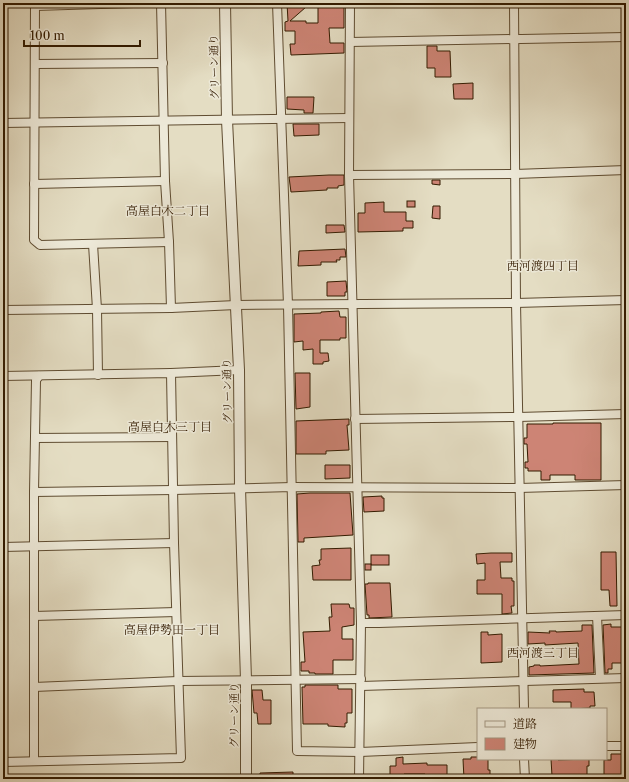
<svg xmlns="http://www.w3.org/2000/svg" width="629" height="782" viewBox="0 0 629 782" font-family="'Libre Caslon Text','Noto Serif JP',serif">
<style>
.building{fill:#cd8475;stroke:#331b00}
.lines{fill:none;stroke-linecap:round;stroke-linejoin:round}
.minor-casing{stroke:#5f4c31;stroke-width:10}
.tertiary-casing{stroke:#5f4c31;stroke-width:12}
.minor{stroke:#ede9d8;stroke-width:8}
.tertiary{stroke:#ede9d8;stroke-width:10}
.labels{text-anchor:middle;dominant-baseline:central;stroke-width:3;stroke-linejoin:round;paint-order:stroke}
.street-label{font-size:11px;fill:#331b00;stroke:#ede9d8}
.neighbourhood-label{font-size:12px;fill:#331b00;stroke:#ede9d8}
</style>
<rect width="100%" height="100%" fill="#e4ddc3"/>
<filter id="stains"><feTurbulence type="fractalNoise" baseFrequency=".005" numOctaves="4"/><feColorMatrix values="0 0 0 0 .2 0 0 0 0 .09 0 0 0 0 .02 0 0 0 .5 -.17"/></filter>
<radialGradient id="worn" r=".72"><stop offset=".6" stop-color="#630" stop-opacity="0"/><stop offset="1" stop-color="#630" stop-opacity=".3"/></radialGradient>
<g class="building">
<path d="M287,3H303L306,7L290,21H306V23H318V5H319V3H334V5H344V28H329L330,43H344V53L291,55L290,44H295V31H285V22L288,21Z"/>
<path d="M427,46H437V51H450L451,77H435V68H427Z"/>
<path d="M473,83V99H454L453,84Z"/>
<path d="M287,97H314L313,113H304V110L287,109Z"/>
<path d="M293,124H319V135L294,136Z"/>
<path d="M329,175H344V185L338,186V188H327V190L291,192L289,177Z"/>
<path d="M432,180H440V185L432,184Z"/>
<rect x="407" y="201" width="8" height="6"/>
<path d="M384,202V212H406V221H413V228H403V231L358,232V213H365V203Z"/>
<path d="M433,206H440V219L432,218Z"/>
<path d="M326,225H344L345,232L326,233Z"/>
<path d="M345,249L346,257H340V260H336L337,262H321V265L298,266L299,251Z"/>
<path d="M346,281L347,292H345V296H327V282Z"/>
<path d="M339,311L340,317H346V338H340V340H320V353H328L329,361L323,362V364H313V349L303,350V341L294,342V314L321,313V312Z"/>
<path d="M295,373H310V407L296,409Z"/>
<path d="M349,419V425H347L349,450L326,451V454H296V421Z"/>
<path d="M553,423H601V480H575V475H550V480H541V471H528V468H525V462H528L527,444H524V438H527V424H553Z"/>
<path d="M325,465H350V478L325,479Z"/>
<path d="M310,493H350L353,535L304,538V542H298L297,494Z"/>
<path d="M382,496V498H384V511L364,512L363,497Z"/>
<path d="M351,548V580H313L312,566L320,565L319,560H321V549Z"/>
<path d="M601,552H616L617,606H610L609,590H601Z"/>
<path d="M491,553H512V562H500L501,578H512V581H514V606H511L512,613L502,614V594H477V580H485V563L477,564L476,554Z"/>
<rect x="371" y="555" width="18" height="10"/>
<rect x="365" y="564" width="6" height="6"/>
<path d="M368,583H390L392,617L369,618V615H367L365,584H368Z"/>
<path d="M331,604H349L350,608H354V625L342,627V639H353V660H333V674H315V673H309V671H301V662H305L303,632L330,631L329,617H332Z"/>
<path d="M611,624V627H626V663H612V669H608V673H605L603,625Z"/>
<path d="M582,625H592L594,673L529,675V667L534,666V665H540V666L579,664L578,643L545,645V643L528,644V632L550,633L549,631H556V632L582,631Z"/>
<path d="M481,632H488V635L502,634V662L481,663Z"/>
<path d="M305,685H338V689H352V713H347V723H345V727L328,726V724H303L302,687H305Z"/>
<path d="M584,689V692H594L595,706H590V708L571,709V702H553V690Z"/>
<path d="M252,690H262L263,700H271V724H258L257,713H254Z"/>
<path d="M611,754H626V779H604V760H611Z"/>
<path d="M403,757V764L427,763V765H447V779H425V774H404V777H401V779H390V766H396V758Z"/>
<path d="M471,757H478V759H488V770H490V779H464L463,759H471Z"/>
<path d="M551,759H558V760L589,759V766H587V779H579V775L552,776Z"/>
<path d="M293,772V779H260V773Z"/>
</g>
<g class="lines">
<defs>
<g id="minor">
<path d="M35,3L34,240L40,245L169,242"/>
<path d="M161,3L165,181L169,242L171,308"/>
<path d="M277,3L288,305L297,751L360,752L478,747"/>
<path d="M350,3L349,175L361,623L359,779"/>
<path d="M514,3L516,303L524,709"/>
<path d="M35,6L134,3"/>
<path d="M350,42L626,37"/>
<path d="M35,64L163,63"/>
<path d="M3,123L349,118"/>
<path d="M349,175L515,174L626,170"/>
<path d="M34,184L165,181"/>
<path d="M93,244L97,309L98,375"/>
<path d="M3,310L171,308L236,305L516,303L626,300"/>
<path d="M171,373L239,370"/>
<path d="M3,376L171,373L174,543L181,758L3,762"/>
<path d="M355,419L518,417L626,414"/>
<path d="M35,438L172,437"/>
<path d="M34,492L173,490L292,487L519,488L626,485"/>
<path d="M3,547L174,543"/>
<path d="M34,616L176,612"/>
<path d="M597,616L600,678"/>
<path d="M361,623H379L626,615"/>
<path d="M361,686L626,678"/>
<path d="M34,687L178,681L361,679"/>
<path d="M606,746H626"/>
<path d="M524,759L525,779"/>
<path d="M34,761V492L36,380L39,376"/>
</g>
<path id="tertiary" d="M225,3L227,120L239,370L240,488L246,680V779"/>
</defs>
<use href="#minor" class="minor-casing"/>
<use href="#tertiary" class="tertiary-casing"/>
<use href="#minor" class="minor"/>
<use href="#tertiary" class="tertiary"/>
</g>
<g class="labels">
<g class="street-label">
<text transform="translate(214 67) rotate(-91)">グリーン通り</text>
<text transform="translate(227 391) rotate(-91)">グリーン通り</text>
<text transform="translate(234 715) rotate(-90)">グリーン通り</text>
</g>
<g class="neighbourhood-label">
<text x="168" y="210">高屋白木二丁目</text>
<text x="543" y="265">西河渡四丁目</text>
<text x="170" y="426">高屋白木三丁目</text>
<text x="172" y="629">高屋伊勢田一丁目</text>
<text x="543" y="652">西河渡三丁目</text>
</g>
</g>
<rect width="629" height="782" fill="none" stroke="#e4ddc3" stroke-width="16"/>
<rect x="4" y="4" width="621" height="774" fill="none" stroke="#331b00" stroke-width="2"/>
<rect x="8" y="8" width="613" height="766" fill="none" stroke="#331b00"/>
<rect x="477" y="708" width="130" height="52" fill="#ede9d8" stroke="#a39782"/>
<rect x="485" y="721" width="20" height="6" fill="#ede9d8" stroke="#a39782"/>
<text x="513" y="728" font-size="12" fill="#331b00">道路</text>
<rect x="485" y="738" width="20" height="12" fill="#cd8475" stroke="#a39782"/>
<text x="513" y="748" font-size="12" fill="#331b00">建物</text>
<path d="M24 40v6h116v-6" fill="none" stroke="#331b00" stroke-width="2"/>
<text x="30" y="40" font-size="12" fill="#331b00" stroke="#ede9d8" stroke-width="3" paint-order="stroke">100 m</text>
<rect width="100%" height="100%" filter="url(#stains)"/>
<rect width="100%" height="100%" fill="url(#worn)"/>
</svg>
